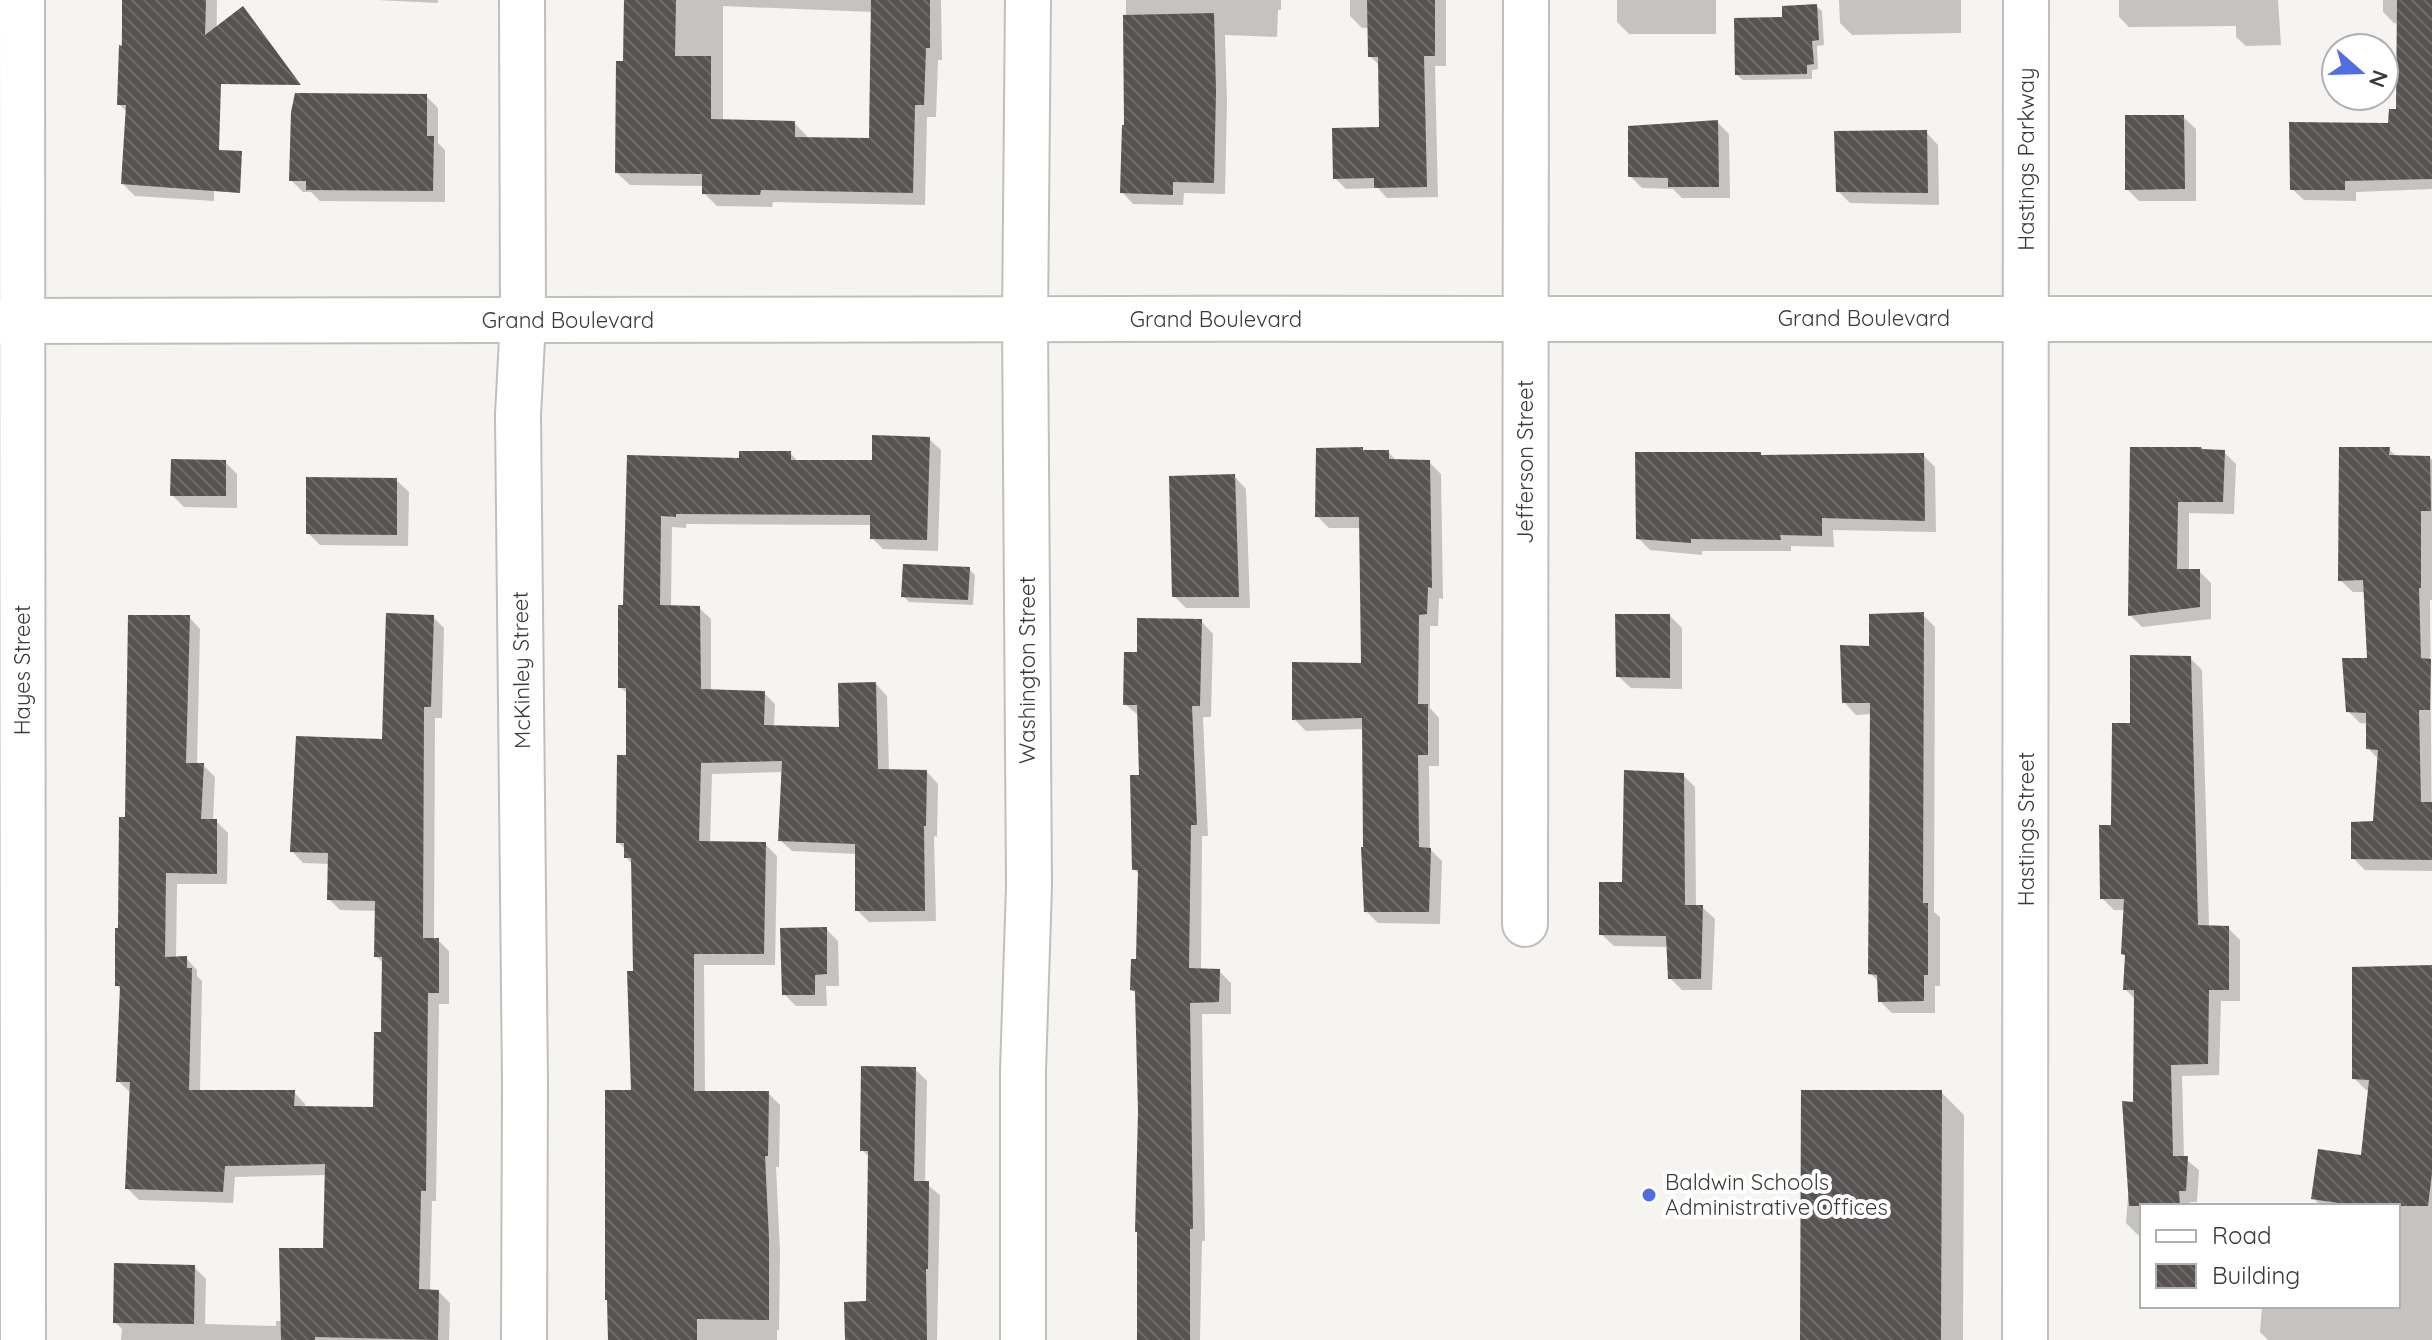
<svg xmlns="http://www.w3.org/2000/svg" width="2432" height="1340" viewBox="0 0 2432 1340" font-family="Quicksand,sans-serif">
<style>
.shadow{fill:#0003;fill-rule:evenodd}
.building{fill:url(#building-back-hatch)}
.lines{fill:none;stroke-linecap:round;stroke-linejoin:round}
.minor-casing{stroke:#c1bfbc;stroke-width:48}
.minor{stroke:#fff;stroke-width:44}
.poi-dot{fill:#516de2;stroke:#fff;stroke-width:3}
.labels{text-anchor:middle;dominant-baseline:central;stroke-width:8;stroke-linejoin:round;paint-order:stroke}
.street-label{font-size:22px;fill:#3b3a39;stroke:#fff}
.poi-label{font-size:22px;fill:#3b3a39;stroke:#fff;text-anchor:start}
</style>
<defs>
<pattern id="building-back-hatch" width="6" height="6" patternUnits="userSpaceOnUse" patternTransform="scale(2)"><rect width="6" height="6" fill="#575352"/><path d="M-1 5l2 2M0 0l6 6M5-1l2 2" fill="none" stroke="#6d6a69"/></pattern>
</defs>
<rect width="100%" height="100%" fill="#f6f4f1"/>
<g class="shadow">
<path d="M123,0H217L214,201L135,196L123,184L127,112L119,104Z"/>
<path d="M378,0H438V3Z"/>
<path d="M626,0H941L942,60H938L936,117H927L925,205L773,202L772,207L717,206L704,193V186L630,185L617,173L625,63ZM723,6L873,12L871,140L807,139V136L794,123L723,121Z"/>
<path d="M1126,0H1281V10H1278L1277,37L1225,35L1227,103L1225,194L1184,193L1183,205L1133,204L1122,192L1126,127Z"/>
<path d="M1350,0H1446V66H1435L1438,197L1387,198L1378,188L1346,189L1335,178L1381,129L1380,66L1370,56L1369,28H1362L1350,16Z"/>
<path d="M1617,0H1716V34H1629L1617,22Z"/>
<path d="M1839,0H1961V33L1852,35L1840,23Z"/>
<path d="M2119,0H2278L2281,45L2246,46L2236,37V26L2129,27L2119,17Z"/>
<path d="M2383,0H2432V189L2356,192V201L2304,200L2292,189L2390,125L2398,111L2399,24L2394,23L2383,12Z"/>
<path d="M1816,6L1822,11L1824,45L1817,46L1818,69L1812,70V79L1743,80L1737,75Z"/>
<path d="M426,96L438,108V143L445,150V202L320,201L311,192H303L291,180Z"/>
<path d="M2183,117L2196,129V201H2139L2127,189Z"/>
<path d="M1717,122L1729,134L1730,198H1682L1673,189L1642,188L1630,176Z"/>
<path d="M1926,132L1938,145L1939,205L1850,203L1838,191Z"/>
<path d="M929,439L941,450L938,551L883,549L872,538V525L686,524V528L672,527L671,607L699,608L711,619V691L764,693L775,704L774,727L841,729L876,684L887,696L889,771L927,772L938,784L937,837L934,836L936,921L869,922L857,910V854L792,851L780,840L783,772L712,774L710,844H765L777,856L775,965H704L705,1093H768L780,1105L779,1167H776L780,1252L779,1330H777V1340H610L609,1302L633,1092V865L626,857V850L618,842L628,757V694L620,687L629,457L741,460L790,453L799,462H874Z"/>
<path d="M1362,449L1365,452H1388L1397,461L1429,462L1441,474L1443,599L1439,598L1438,626H1430V708L1439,718V766H1429L1430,849L1442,861L1440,924L1378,923L1366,911L1364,729L1306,731L1294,719L1363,665L1361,528H1329L1317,516Z"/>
<path d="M2131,449L2224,452L2236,464L2234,514L2189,513V571H2199L2211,583V619L2142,627L2130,615Z"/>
<path d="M2389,449L2398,458H2430L2432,460V600H2430L2432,871L2365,870L2353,858L2375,823L2379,760L2368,748V724L2360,723L2348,711L2369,660L2365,592H2353L2340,580Z"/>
<path d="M1760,454L1764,457L1923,455L1935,467L1936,532L1833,530L1834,547L1791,546V551H1702V555L1650,550L1638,538Z"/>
<path d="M225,462L237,474V508L184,507L172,495Z"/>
<path d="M1234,476L1246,489L1250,608H1186L1174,596Z"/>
<path d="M396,480L409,492L408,546L320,545L308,533Z"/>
<path d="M969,569L975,575L973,605L909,602L903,596Z"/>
<path d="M1923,615L1935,627L1934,912L1940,917V986H1935V1013H1892L1880,1001L1879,982L1870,973L1872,714L1856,715L1844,702Z"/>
<path d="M1670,616L1682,628V689L1631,688L1618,676Z"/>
<path d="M189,617L200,629L197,765H203L215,777L213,821H216L228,833L227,884H177L176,959L186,958L197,970V976L202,981L200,1092H294L305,1104V1108L374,1109L383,1034L384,964L376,956L377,911L340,910L329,899V864L303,863L292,851L383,741L433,617L444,628L442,718H435L434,940H438L449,951V1004H439L436,1201H432L430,1291L439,1292L450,1303L449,1340H121L122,1329L115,1322L194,1267L206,1279L205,1324L276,1326V1321H282L325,1250L327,1175L235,1177L233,1203L139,1200L127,1188L130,1092L118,1081L121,990L117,985L127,819Z"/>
<path d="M1201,621L1213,634L1211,717H1203L1208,836H1202L1201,971H1219L1231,983V1014H1202L1205,1241H1202L1200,1340H1139L1140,1112L1137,995L1132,989L1138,961L1140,875L1134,869L1141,777L1139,716L1125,704L1139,654Z"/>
<path d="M2190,658L2202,670L2209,927L2228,928L2240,940V1001H2221L2219,1075L2182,1076L2184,1158L2199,1170L2197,1202H2190L2191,1206H2142V1235H2138L2126,1223L2135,1104L2136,1000L2125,989L2127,957L2123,954L2125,910H2114L2102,898L2132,725Z"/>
<path d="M1683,775L1695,787L1696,907H1702L1715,919L1712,990H1682L1670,978L1668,947L1614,946L1601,934Z"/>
<path d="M826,929L838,941L839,986H826L827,1006H796L784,994Z"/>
<path d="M2432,967V1340H2268L2260,1332L2262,1306H2398V1206H2321L2313,1198L2363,1158L2370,1090H2366L2354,1078Z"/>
<path d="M915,1069L927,1081L925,1183L940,1195L937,1340H848L868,1303L870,1158L862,1150Z"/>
<path d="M1941,1092L1964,1115L1963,1340H1802Z"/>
</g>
<g class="building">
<path d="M122,0H206L205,35L243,6L301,85L221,84L219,150L242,151L240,193L121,184L126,105H117L119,45L122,46Z"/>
<path d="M624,0H676L675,56H711V119L795,121V137L869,138L871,0H930V48H926L924,105H915L913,193L761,190L760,195L702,194V174L615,173L616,61H623Z"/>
<path d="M1367,0H1435V56H1424L1427,187L1374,188V178L1333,179L1332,128L1379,127L1378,57H1368Z"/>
<path d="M2397,0H2432V179L2345,181V190H2290L2289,122L2388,123L2389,109H2396Z"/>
<path d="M1817,4L1819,40L1812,41L1814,64L1807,65V74L1735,75L1734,18L1782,17V6Z"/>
<path d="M1214,13L1216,91L1214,183L1173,182V195L1120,193L1122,125H1124L1123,15Z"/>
<path d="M295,93L427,94V136H434L433,191L306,190V181H289L291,112Z"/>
<path d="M2125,115H2184L2185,189L2125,190Z"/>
<path d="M1718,120L1719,187H1668V178L1628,177V126Z"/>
<path d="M1927,130L1928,193L1836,192L1834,131Z"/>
<path d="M872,435L930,437L927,540L870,539V515L676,514V517L661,516L660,605L700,606L701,689L765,691L764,725L839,727L838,683L876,682L878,769L927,770L926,826H924L925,911H855V844L778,841L782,761L701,763L699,841L766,842L764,954H694V1091H769L768,1156H765L769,1239V1320L697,1319V1340H608L607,1300H605V1090H631L627,971H633L631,858H624V843H616L617,755H626V688H618V605H623L627,455L739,458V451H791V460H872Z"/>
<path d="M1363,447V450H1389V459L1430,460L1432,588L1428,587L1427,614L1419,615L1418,704H1428V755H1418L1419,847L1431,848L1429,912H1364L1361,847H1363L1362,718L1292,720V662L1361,663L1359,517H1315L1316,448Z"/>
<path d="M2130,447H2201L2202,449L2225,450L2223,502H2178L2177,569H2200V607L2128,616Z"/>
<path d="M2339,447H2390L2389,455L2430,456L2431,511H2421V588H2419L2421,658L2431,659L2430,710H2419L2421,802H2432V860L2351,859V822L2373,821L2378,750L2366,749V713L2346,712L2342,658H2367L2363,580L2338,581Z"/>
<path d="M1635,452H1761V455L1924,453L1925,521L1822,518V536L1780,535L1781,540L1691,539V543L1636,539Z"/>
<path d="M171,459L226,460V496H170Z"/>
<path d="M1235,474L1239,597H1172L1169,476Z"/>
<path d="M306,477L397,478V535L306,534Z"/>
<path d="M903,564L970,567L968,600L901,597Z"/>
<path d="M1924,612L1923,903H1928V975H1924V1001L1878,1002L1877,975L1868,974L1870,703H1842L1840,645L1869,646V614Z"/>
<path d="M386,613L434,615L431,707H424L423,938H439V993H428L426,1191H421L419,1289L439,1290L438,1340L315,1337V1340H281L279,1248H323L325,1164L225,1166L223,1192L125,1189L130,1082H116L120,986H115V928H118L119,817H125L128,615H190L186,763H204L201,819H217V874L166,873L165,957L187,956V968H192L189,1090H295L294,1106L373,1107L374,1032H381L382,957H374L375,901L327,900L328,853L290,852L296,736L382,739Z"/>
<path d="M1615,614H1670V678L1616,677Z"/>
<path d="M1137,618L1202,619L1200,706H1192L1197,825H1191L1189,968L1220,969L1219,1002L1190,1003L1193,1229H1190V1340H1137V1232H1135L1138,1112L1135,991L1130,990L1131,959H1136L1138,870H1132L1130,775H1139L1137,705H1123L1124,652H1137Z"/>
<path d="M2130,655L2191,656L2198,925L2229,926V990H2209L2208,1064L2171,1065L2173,1156H2188L2186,1191H2179L2180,1206H2129L2122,1101L2133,1102L2134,990H2123L2125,955L2121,954L2124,899H2100L2099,825H2111L2112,723H2130Z"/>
<path d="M1624,770L1684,773L1685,905H1703L1701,979H1668L1666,936L1599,935V882H1622Z"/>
<path d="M827,927V974L815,975V995H782L780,928Z"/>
<path d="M2432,965V1173L2428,1206H2359L2311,1199L2318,1149L2361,1155L2369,1080L2352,1079V967Z"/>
<path d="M861,1066L916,1067L914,1181H929L928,1269H926L927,1340H845L844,1302L866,1301L868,1151H860Z"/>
<path d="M1801,1090H1942L1941,1340H1800Z"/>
<path d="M114,1263L195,1265L194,1324L113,1323Z"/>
</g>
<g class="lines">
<defs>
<g id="minor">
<path d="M22,0L23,1340"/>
<path d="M522,0L523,320L518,415L525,1084L524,1340"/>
<path d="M0,321C811,321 1621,316 2432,319"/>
<path d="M1525,924L1526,0"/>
<path d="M1023,1340V1071L1029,886L1025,321L1028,0"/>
<path d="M2025,1340L2026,0"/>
</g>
</defs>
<use href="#minor" class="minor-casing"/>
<use href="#minor" class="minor"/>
</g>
<circle class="poi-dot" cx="1649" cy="1195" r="8"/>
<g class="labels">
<g class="street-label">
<text transform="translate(2026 159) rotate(-90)">Hastings Parkway</text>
<text x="1864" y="318">Grand Boulevard</text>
<text x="1216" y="319">Grand Boulevard</text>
<text x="568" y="320">Grand Boulevard</text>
<text transform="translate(1525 462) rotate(-90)">Jefferson Street</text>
<text transform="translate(22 670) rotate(-90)">Hayes Street</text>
<text transform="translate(521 670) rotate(-91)">McKinley Street</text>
<text transform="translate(1027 670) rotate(-90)">Washington Street</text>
<text transform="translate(2026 829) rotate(-90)">Hastings Street</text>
</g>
<g class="poi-label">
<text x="1665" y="1182">Baldwin Schools<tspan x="1665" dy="25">Administrative Offices</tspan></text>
</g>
</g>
<rect x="2140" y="1204" width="260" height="104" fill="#ffffff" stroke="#b1b0b0" stroke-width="2"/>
<rect x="2156" y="1230" width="40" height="12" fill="#ffffff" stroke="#b1b0b0" stroke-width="2"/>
<text x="2212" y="1244" font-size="24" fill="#3b3a39">Road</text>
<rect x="2156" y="1264" width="40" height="24" fill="url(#building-back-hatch)" stroke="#b1b0b0" stroke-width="2"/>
<text x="2212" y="1284" font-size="24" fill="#3b3a39">Building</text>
<g transform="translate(2360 72) rotate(110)"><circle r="38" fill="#ffffff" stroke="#b1b0b0" stroke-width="2"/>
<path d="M0-6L14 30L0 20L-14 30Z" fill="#516de2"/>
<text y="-12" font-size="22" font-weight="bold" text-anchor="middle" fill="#3b3a39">N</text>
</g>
</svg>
